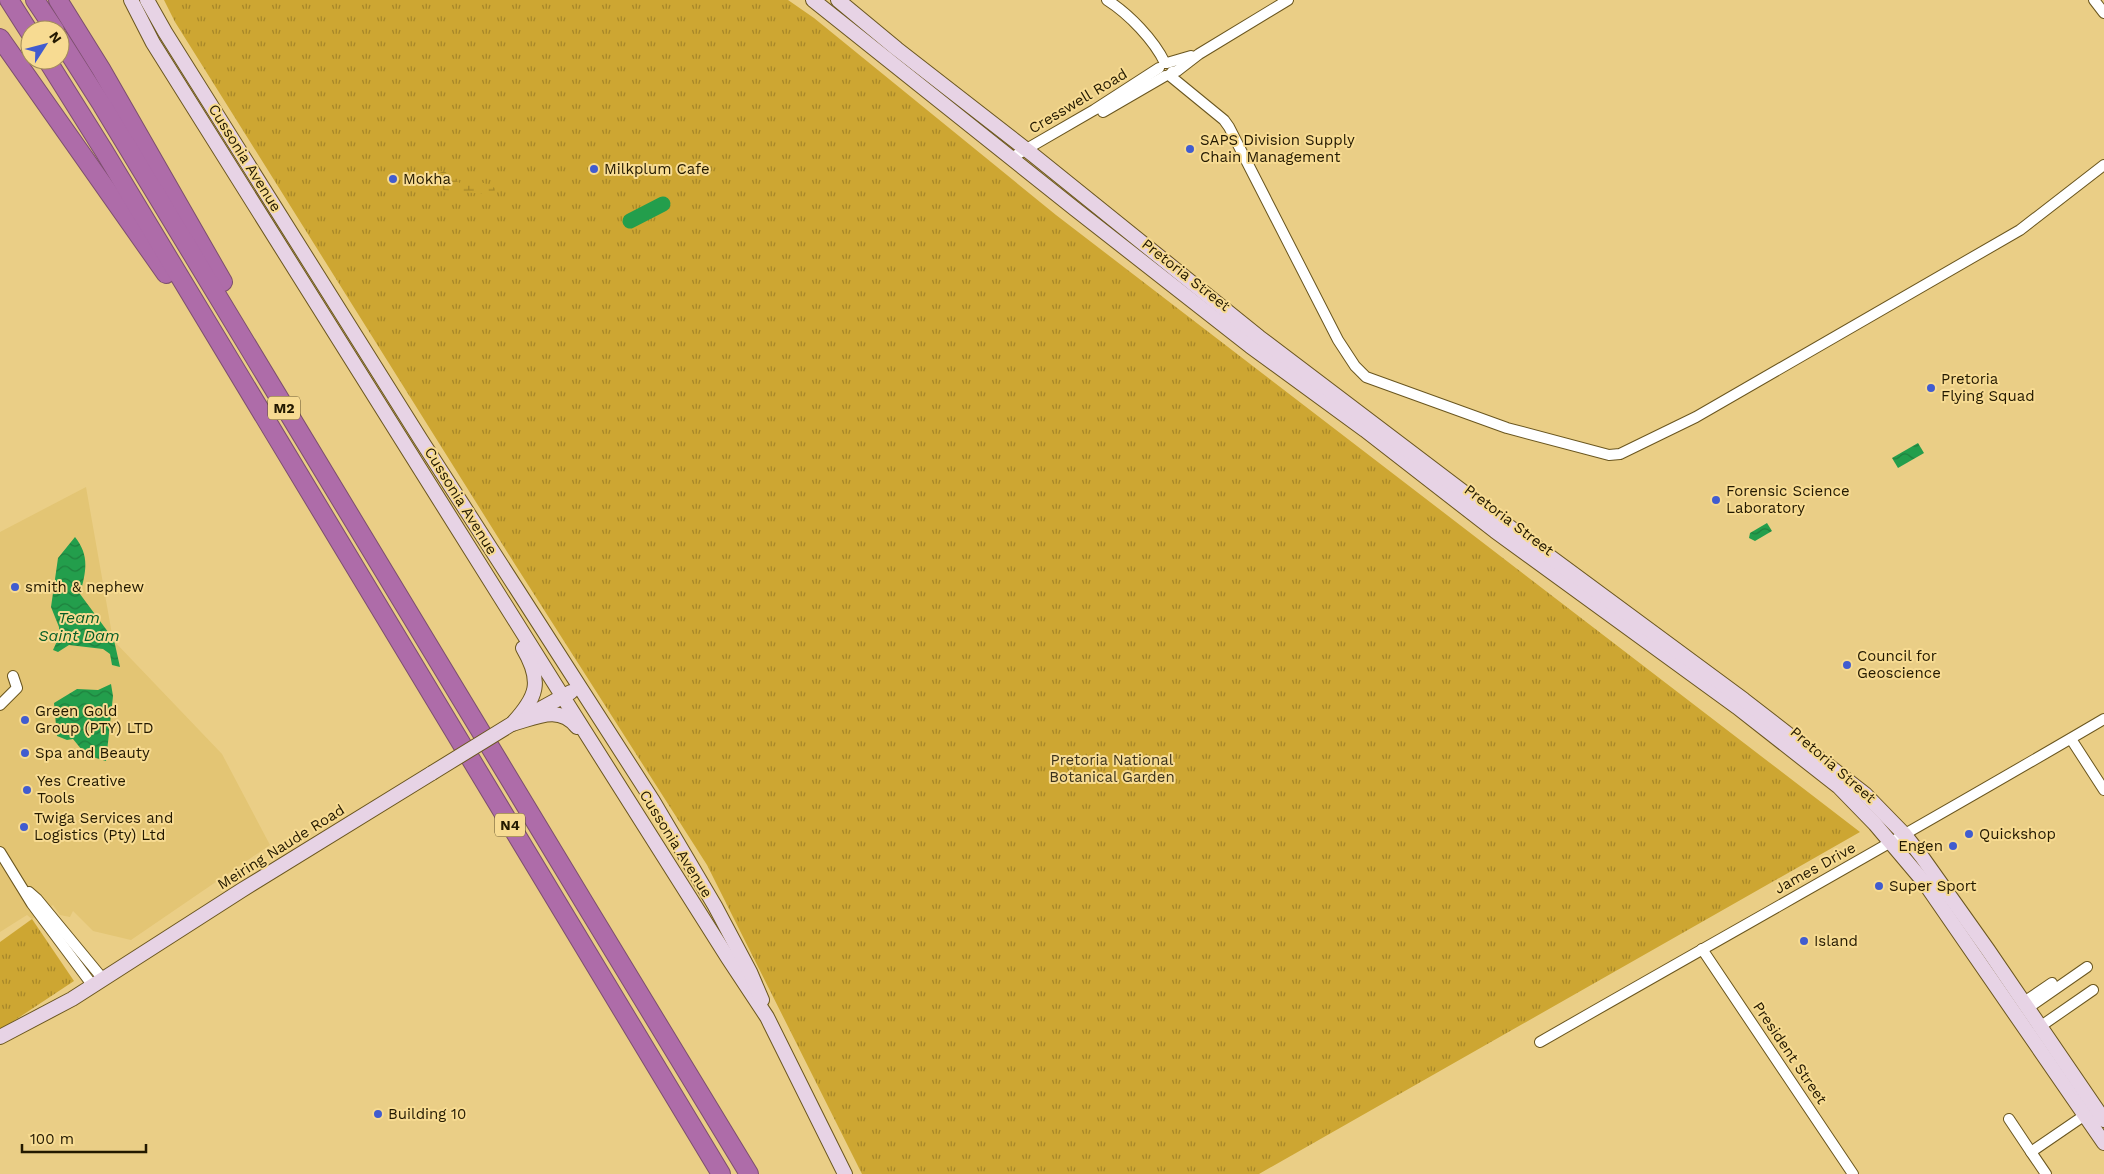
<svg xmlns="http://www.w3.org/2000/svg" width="2104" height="1174" viewBox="0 0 2104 1174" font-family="'Work Sans',sans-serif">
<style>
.built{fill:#e3c574}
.grass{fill:url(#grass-tufts)}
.wetland{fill:url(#wetland-marsh)}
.water{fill:url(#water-waves)}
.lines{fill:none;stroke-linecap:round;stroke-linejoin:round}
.river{stroke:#239e4c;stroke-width:15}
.street-casing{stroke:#6a561f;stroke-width:12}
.secondary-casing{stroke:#6a561f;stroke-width:16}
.highway-casing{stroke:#7d4f6e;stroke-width:20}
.street{stroke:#fff;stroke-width:10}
.secondary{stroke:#e7d3e5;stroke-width:14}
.highway{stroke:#ae6ca9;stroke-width:18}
.secondary-bridge-casing{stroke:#6a561f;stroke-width:16;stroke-linecap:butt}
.secondary-bridge{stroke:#e7d3e5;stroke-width:14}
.poi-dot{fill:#415ccf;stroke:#f7db92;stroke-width:2}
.labels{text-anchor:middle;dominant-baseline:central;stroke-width:4;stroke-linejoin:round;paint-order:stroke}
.shield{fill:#f7db92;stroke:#63532c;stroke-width:1}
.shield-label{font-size:14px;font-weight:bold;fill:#231900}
.street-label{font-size:15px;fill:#231900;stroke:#f7db92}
.poi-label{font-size:15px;fill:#231900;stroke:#f7db92;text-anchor:start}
.park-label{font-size:15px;fill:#3b321c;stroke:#f7db92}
.water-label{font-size:16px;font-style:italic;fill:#065d27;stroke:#f7db92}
</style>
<defs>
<pattern id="grass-tufts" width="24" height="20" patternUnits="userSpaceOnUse" patternTransform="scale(1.25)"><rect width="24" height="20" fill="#cda632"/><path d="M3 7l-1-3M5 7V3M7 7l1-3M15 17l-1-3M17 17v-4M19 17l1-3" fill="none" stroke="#a68628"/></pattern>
<pattern id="wetland-marsh" width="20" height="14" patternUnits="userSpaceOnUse" patternTransform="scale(1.25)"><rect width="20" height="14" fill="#cda632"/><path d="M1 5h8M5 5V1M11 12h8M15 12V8" fill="none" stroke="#a68628"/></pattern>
<pattern id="water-waves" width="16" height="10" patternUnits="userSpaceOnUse" patternTransform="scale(1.25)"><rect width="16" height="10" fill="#239e4c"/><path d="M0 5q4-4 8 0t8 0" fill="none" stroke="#1e803d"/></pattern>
</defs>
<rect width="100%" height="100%" fill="#eace86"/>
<path class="built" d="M86,487L113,640L222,754L270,845L131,940L93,931L73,911L70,917L60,915L53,905L32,919L27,915L0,932V532Z"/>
<g class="grass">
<path d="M164,0H788L814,18L1056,215L1860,832L1259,1174H862L707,865L516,566L175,22Z"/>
<path d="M32,919L74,981L0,1030V942Z"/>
</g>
<path class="wetland" d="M444,171C459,182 463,191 481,182L495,188L494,195L444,190L438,185L435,175Z"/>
<g class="water">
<path d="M1918,443L1924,453L1898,468L1892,458Z"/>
<path d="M1767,523L1772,531L1755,541L1749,538L1750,533Z"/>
<path d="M75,537C90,556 86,572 80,594L114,640L120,667L112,665L110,654L103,649L69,645L58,652L53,650L59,637V627L51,607L58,558Z"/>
<path d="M111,684L113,696L106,761L86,755L73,739L67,740L57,736L54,703L77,689L98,690Z"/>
</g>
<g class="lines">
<path class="river" d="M630,221L663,204"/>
<defs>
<g id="street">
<path d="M1107,0C1129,14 1154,40 1165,63"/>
<path d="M2094,0L2104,13"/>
<path d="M1167,63L1191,56"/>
<path d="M1172,72L1177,71L1199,54L1288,0"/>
<path d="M1169,75L1224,120L1229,127L1338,340L1355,366L1366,377L1507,428L1609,455L1620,454L1696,417L2020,230L2104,165"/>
<path d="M1103,112L1165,76"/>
<path d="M1011,158L1094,110L1159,68"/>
<path d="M0,705L17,688L13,676"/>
<path d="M2071,739L2104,790"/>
<path d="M0,852L32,904L93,986"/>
<path d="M29,892L37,899L103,979"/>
<path d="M1702,949L1853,1174"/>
<path d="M2024,1002L2052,983"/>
<path d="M2028,1008L2087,967"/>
<path d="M2041,1026L2093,990"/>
<path d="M1540,1042C1728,934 1917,829 2104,719"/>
<path d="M2009,1119L2031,1152"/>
<path d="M2046,1174L2031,1152L2085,1115"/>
</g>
<g id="secondary">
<path d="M131,0L153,43L563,697L728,958L767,1017L845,1174"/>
<path d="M147,0L165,32L421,440L653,801L715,906L750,972L762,1000"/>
<path d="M813,0L1075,209L1250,346L1365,430L1495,531L1737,707L1839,787L1875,824L1924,882L2104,1143"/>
<path d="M838,0L897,49L1032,154L1259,337L1503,522L1744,700L1865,794L1905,835L1922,857L1988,950L2104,1120"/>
<path d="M533,713L571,692"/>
<path d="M512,724C537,697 543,682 523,648"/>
<path d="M512,724C535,718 559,704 577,727"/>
<path d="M0,1037L72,999L242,890L432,773"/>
</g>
<g id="highway">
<path d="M9,0L30,33"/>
<path d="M35,0L55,30"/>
<path d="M58,0L101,69L223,282"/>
<path d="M0,38L166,274"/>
<path d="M60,39L102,105C316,463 533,818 749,1174"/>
<path d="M47,60L104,151L721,1174"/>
</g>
</defs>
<use href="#street" class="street-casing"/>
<use href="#secondary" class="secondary-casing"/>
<use href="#highway" class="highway-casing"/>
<use href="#street" class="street"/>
<use href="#secondary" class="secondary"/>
<use href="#highway" class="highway"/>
<defs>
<path id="secondary-bridge" d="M432,773L510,725"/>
</defs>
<use href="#secondary-bridge" class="secondary-bridge-casing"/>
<use href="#secondary-bridge" class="secondary-bridge"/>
</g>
<g class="poi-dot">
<circle cx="1190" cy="149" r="5"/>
<circle cx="594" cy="169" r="5"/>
<circle cx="393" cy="179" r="5"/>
<circle cx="1931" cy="388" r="5"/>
<circle cx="1716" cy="500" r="5"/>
<circle cx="15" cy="587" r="5"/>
<circle cx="1847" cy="665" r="5"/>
<circle cx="25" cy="720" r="5"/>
<circle cx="25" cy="753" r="5"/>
<circle cx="27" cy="790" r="5"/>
<circle cx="24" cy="827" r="5"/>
<circle cx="1969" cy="834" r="5"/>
<circle cx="1953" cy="846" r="5"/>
<circle cx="1879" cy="886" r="5"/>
<circle cx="1804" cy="941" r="5"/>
<circle cx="378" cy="1114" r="5"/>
</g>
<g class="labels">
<g class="shield">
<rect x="268" y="396.5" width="32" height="23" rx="4"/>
<rect x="495" y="813.5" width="30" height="23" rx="4"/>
</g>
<g class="shield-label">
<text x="284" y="408">M2</text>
<text x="510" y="825">N4</text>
</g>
<g class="street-label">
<text transform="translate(1078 101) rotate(-31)">Cresswell Road</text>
<text transform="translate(245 158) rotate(58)">Cussonia Avenue</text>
<text transform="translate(1186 275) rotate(38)">Pretoria Street</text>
<text transform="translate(461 501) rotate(58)">Cussonia Avenue</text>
<text transform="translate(1509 520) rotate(37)">Pretoria Street</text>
<text transform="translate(1833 765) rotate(41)">Pretoria Street</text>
<text transform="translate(676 844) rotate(58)">Cussonia Avenue</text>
<text transform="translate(281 847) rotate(-32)">Meiring Naude Road</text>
<text transform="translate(1815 868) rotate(-29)">James Drive</text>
<text transform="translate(1790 1053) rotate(56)">President Street</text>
</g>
<g class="poi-label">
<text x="1200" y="140">SAPS Division Supply<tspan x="1200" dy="17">Chain Management</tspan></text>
<text x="604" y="169">Milkplum Cafe</text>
<text x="403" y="179">Mokha</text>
<text x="1941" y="379">Pretoria<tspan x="1941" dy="17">Flying Squad</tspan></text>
<text x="1726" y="491">Forensic Science<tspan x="1726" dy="17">Laboratory</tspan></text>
<text x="25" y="587">smith &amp; nephew</text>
<text x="1857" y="656">Council for<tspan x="1857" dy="17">Geoscience</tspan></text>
<text x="35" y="711">Green Gold<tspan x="35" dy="17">Group (PTY) LTD</tspan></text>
<text x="35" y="753">Spa and Beauty</text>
<text x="37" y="781">Yes Creative<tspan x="37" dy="17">Tools</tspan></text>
<text x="34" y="818">Twiga Services and<tspan x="34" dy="17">Logistics (Pty) Ltd</tspan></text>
<text x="1979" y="834">Quickshop</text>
<text x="1943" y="846" text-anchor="end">Engen</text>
<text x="1889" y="886">Super Sport</text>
<text x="1814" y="941">Island</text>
<text x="388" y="1114">Building 10</text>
</g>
<g class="park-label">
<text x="1112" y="760">Pretoria National<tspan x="1112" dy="17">Botanical Garden</tspan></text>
</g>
<g class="water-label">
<text x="79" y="617">Team<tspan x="79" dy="18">Saint Dam</tspan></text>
</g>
</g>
<g transform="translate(45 45) rotate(54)"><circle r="24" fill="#f7db92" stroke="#a28d58"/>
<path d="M0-4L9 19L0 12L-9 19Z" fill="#415ccf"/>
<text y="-8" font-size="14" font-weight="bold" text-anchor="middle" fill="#231900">N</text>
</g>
<path d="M22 1144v8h124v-8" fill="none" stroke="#231900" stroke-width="2.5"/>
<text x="30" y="1144" font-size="15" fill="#231900" stroke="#f7db92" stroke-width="4" paint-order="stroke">100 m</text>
</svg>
